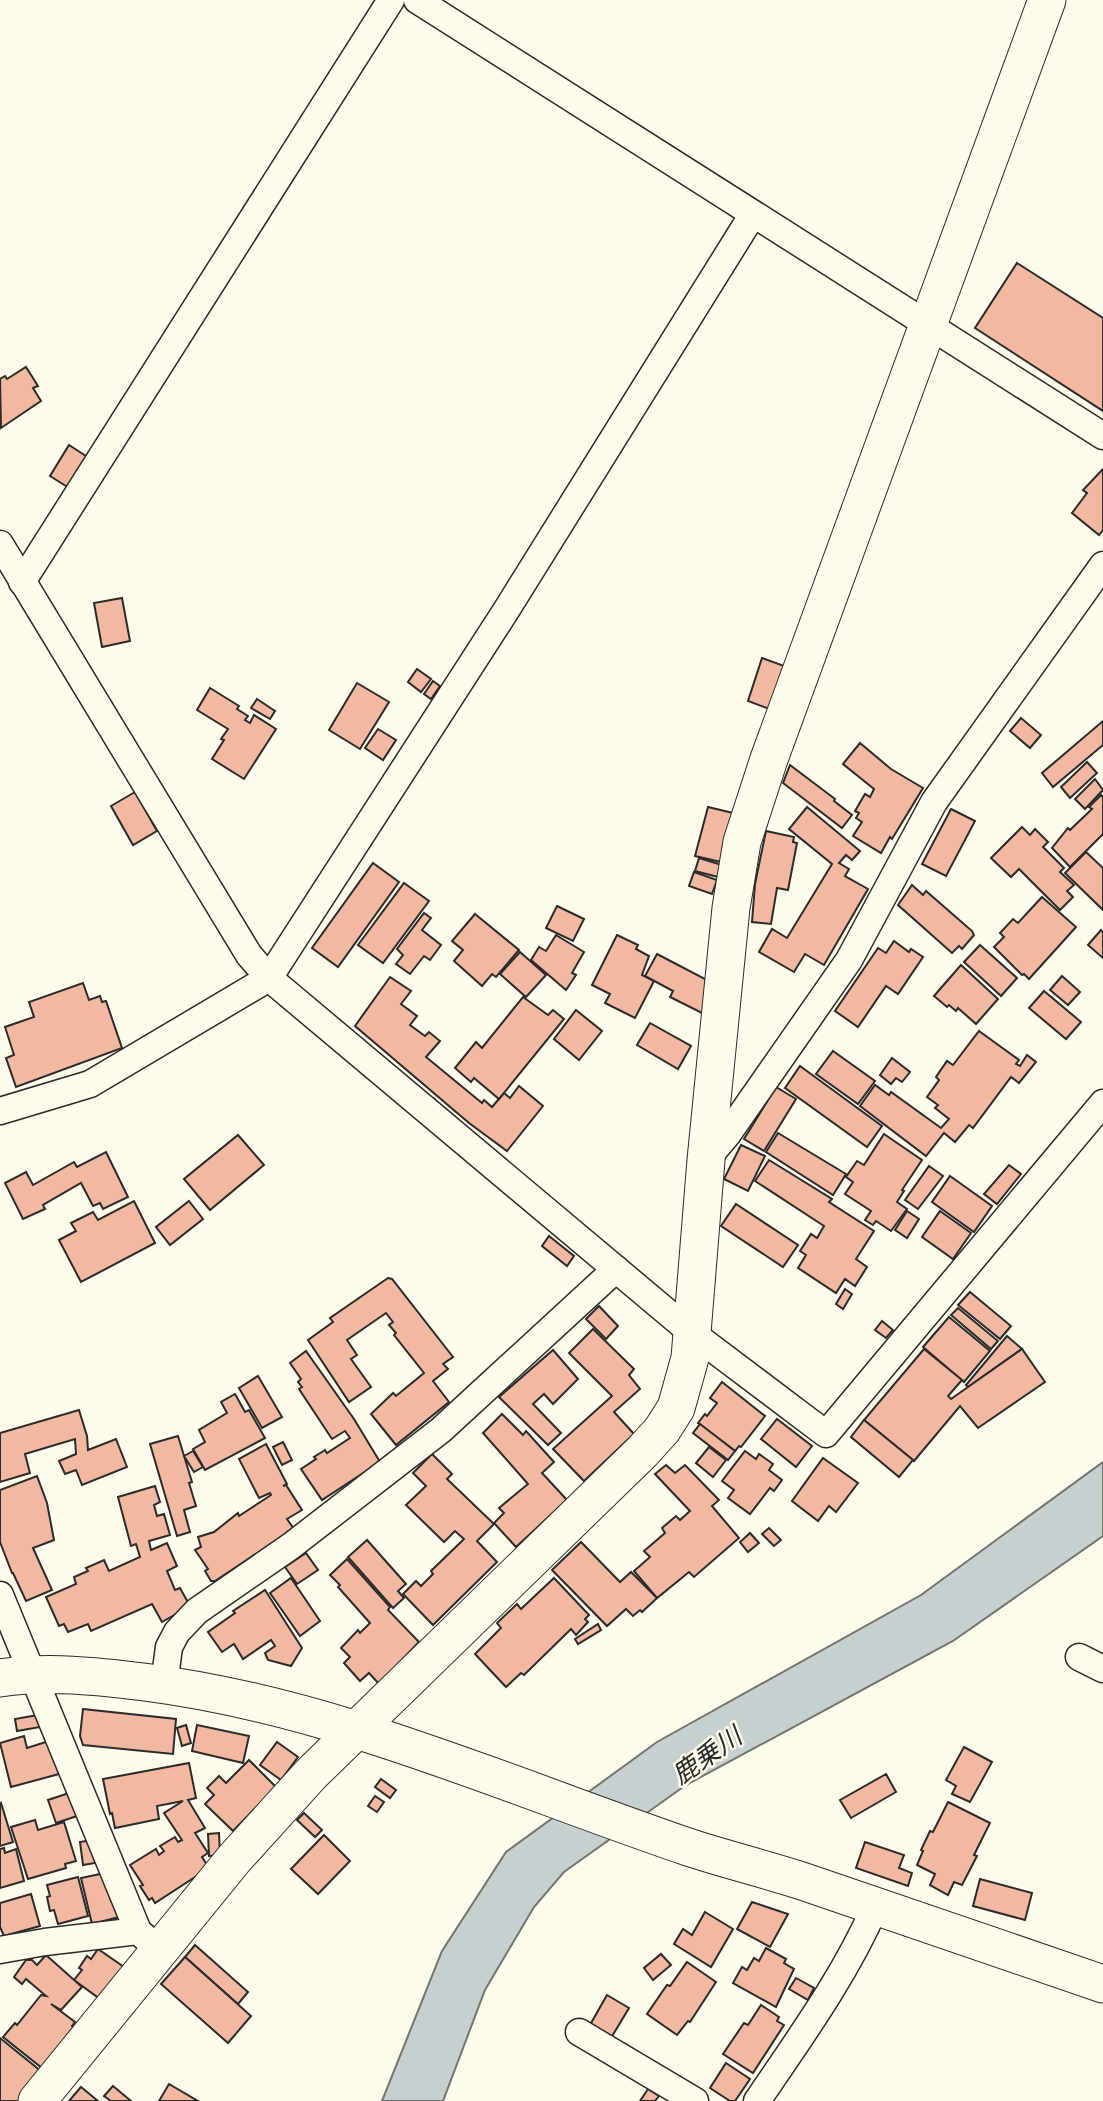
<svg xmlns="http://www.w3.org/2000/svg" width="1103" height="2101" viewBox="0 0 1103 2101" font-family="'Varela Round','Noto Sans JP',sans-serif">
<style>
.water{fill:#c7d0d0;stroke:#74746e;stroke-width:2}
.building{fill:#f2b8a0;stroke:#2b2b2b;stroke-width:2}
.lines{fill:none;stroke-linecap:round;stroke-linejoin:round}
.street-casing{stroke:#2b2b2b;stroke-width:29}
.secondary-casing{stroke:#2b2b2b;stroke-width:39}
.street{stroke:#fdfbea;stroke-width:26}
.secondary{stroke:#fdfbea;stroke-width:37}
.labels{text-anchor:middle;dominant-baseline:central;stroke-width:5;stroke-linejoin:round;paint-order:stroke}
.water-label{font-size:26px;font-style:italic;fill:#2b2b2b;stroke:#fdfbea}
</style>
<rect width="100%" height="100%" fill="#fdfbea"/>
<path class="water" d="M1103,1462V1536L953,1641L686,1785L564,1872L534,1907L485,1990L443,2101H382L442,1951L506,1852L657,1742L921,1595Z"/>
<g class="building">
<path d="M1017,263L1103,318V411L975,328Z"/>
<path d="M26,367L38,386L33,388L41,401L1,428L0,379L5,376L7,379Z"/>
<path d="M69,445L89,458L69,488L50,476Z"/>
<path d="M1103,469V530L1099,535L1072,513L1087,493L1083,490Z"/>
<path d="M122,598L130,641L102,647L94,603Z"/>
<path d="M762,658L787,667L772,710L748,701Z"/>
<path d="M417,669L431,679L421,692L408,682Z"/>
<path d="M433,681L440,686L431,699L424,694Z"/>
<path d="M357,683L389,702L360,749L329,730Z"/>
<path d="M210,688L239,706L237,709L248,716L245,720L250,723L254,715L276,729L244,779L212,759L224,740L221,739L228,729L197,710Z"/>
<path d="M257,699L275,711L270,719L251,708Z"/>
<path d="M1021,718L1041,735L1030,748L1010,731Z"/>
<path d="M1103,721V745L1053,787L1042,773Z"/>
<path d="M378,729L396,740L383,760L365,748Z"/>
<path d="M860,743L891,769L923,788L892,839L890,837L881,853L853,836L862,822L856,818L859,813L855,811L865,794L870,797L874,789L843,764Z"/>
<path d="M1087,762L1097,773L1070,798L1061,787Z"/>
<path d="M790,765L835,799L834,801L852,815L842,828L783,783Z"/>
<path d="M1095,779L1103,790L1085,809L1075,799Z"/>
<path d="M135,792L157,831L133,845L111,806Z"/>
<path d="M1101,795L1103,797V834L1070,867L1052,848L1068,828L1070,830L1092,809L1089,807Z"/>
<path d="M708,807L733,813L721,862L695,856Z"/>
<path d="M807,807L860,851L852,860L846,855L839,863L849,869L845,876L868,889L824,965L805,954L794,972L759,952L772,929L787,938L832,864L789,829Z"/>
<path d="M951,809L975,821L946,876L922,864Z"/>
<path d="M1022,827L1030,835L1035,829L1048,842L1043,847L1064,868L1060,872L1074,885L1067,891L1073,897L1060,910L1019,869L1011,877L991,858Z"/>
<path d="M766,831L794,837L793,842L797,843L788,890L777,888L771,924L752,922L755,884Z"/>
<path d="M1086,852L1103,868V910L1065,873Z"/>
<path d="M699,858L722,865L718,877L695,871Z"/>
<path d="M373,863L399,882L338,967L312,948Z"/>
<path d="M694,872L717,880L712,894L689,886Z"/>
<path d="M404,883L429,901L383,963L358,945Z"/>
<path d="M912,885L923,895L926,891L972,931L974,935L962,949L959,946L952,953L898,905Z"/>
<path d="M1042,897L1076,927L1029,979L1024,974L1022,975L994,947L1004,937L1000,933L1013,919L1018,923Z"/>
<path d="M557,906L584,919L573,941L546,928Z"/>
<path d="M424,913L431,918L422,930L441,945L430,960L424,956L410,974L396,964L403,955L397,949Z"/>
<path d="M475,914L519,950L496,977L492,974L482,986L454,961L463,950L452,941Z"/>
<path d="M1101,930L1103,932V958L1088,945Z"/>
<path d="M556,935L584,952L572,973L576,975L566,990L531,960L539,947L546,951Z"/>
<path d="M617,935L638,945L636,949L649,956L642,975L654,981L635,1018L605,1003L610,994L592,985Z"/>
<path d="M894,941L909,952L911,949L923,957L898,994L886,986L858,1027L835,1011L878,948L886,953Z"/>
<path d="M980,945L1017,978L1001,996L964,962Z"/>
<path d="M520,952L546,975L526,997L500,974Z"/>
<path d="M657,954L707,980L705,1009L702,1013L670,997L673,991L645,976Z"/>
<path d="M961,965L998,999L976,1024L958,1008L956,1011L949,1005L947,1007L934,996Z"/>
<path d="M1062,976L1080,992L1068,1005L1050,990Z"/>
<path d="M390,977L411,991L401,1004L417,1016L410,1025L425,1036L429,1032L440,1041L426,1057L482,1103L484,1100L492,1107L504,1093L510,1098L519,1086L543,1106L507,1151L469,1123L355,1026Z"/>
<path d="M83,983L89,1000L100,996L102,1002L106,1001L122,1048L16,1087L6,1058L14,1055L5,1027L34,1017L29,1002Z"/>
<path d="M1044,991L1081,1022L1066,1039L1029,1008Z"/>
<path d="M523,997L548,1015L553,1010L564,1019L499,1099L474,1078L471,1082L455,1068L476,1042L482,1048Z"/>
<path d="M576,1010L602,1031L579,1060L554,1039Z"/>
<path d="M650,1023L691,1046L678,1069L637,1045Z"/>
<path d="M979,1031L1019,1060L1016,1064L1020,1066L1027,1055L1036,1062L1019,1083L1011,1077L973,1128L969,1125L955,1142L944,1133L926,1156L860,1106L875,1085L889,1095L891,1092L941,1128L949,1119L935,1108L938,1105L927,1097L939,1080L936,1077L947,1061L953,1065Z"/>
<path d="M833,1051L875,1081L858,1104L816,1074Z"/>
<path d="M892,1058L910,1072L902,1082L896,1078L891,1084L880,1075Z"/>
<path d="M800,1066L882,1126L867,1147L785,1088Z"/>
<path d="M776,1087L796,1099L764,1151L744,1139Z"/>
<path d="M778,1133L846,1174L833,1195L766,1152Z"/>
<path d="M884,1134L922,1160L902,1190L904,1191L897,1202L907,1209L891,1231L876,1221L873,1225L865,1220L871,1211L845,1194L853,1182L846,1177L857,1161L864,1165Z"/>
<path d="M238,1135L264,1165L210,1210L184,1179Z"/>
<path d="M741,1145L765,1156L748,1191L724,1179Z"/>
<path d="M106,1152L128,1197L103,1209L100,1203L93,1206L81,1183L43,1205L45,1209L23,1219L5,1183L26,1172L33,1185L74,1162L77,1167Z"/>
<path d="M769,1160L832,1199L829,1202L874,1231L856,1259L867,1267L855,1286L845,1279L836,1293L798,1268L806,1255L800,1251L811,1234L817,1238L824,1226L755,1181Z"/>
<path d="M1009,1165L1021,1174L997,1204L984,1194Z"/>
<path d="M929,1166L943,1176L918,1209L905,1200Z"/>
<path d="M950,1176L992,1206L974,1232L932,1202Z"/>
<path d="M134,1201L155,1243L81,1282L59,1240L76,1231L71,1223L93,1212L98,1220Z"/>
<path d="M189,1201L203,1219L170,1245L156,1227Z"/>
<path d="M736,1204L798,1245L783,1267L721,1226Z"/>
<path d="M907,1211L919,1219L907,1238L895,1230Z"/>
<path d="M940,1211L971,1233L953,1259L922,1237Z"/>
<path d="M549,1236L574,1256L567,1266L542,1246Z"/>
<path d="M388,1278L392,1279L453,1357L443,1364L448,1369L433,1381L449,1402L396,1445L371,1414L393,1393L396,1396L424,1373L394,1335L396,1333L389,1325L393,1322L386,1313L347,1340L357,1355L351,1359L371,1387L349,1402L308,1340L333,1322L330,1318Z"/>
<path d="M845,1289L852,1294L843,1309L836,1304Z"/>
<path d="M970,1292L1011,1326L1000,1339L958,1305Z"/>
<path d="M599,1306L618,1326L606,1339L586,1319Z"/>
<path d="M958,1308L998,1341L991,1349L951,1315Z"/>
<path d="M949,1317L990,1351L964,1382L923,1347Z"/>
<path d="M882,1321L893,1330L886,1338L875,1330Z"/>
<path d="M593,1329L634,1369L629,1375L640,1389L614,1412L634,1434L584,1481L553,1449L612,1396L569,1353Z"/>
<path d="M1007,1336L1022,1349L968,1387L966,1385Z"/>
<path d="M924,1349L962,1380L948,1396L951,1399L1022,1349L1045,1382L978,1428L960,1406L914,1461L864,1420Z"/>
<path d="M553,1350L578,1379L553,1404L544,1394L533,1404L561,1433L548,1445L499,1397Z"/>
<path d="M306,1351L354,1419L380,1462L322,1500L301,1469L316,1459L314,1457L325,1450L327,1453L350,1438L345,1431L332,1439L299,1389L302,1387L298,1382L301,1379L290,1363Z"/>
<path d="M258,1376L282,1417L262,1428L239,1388Z"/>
<path d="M722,1382L765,1416L741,1447L739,1446L735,1451L698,1423L705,1414L707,1416L717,1403L710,1398Z"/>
<path d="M235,1394L245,1412L249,1410L265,1438L205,1470L193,1449L205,1442L199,1430L227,1413L221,1402Z"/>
<path d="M79,1410L87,1436L88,1450L116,1439L127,1467L82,1485L76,1470L65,1474L59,1461L76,1454L75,1439L25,1454L30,1473L0,1482V1433Z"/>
<path d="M502,1414L523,1435L526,1431L554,1462L542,1473L567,1500L516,1547L494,1523L504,1513L499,1508L528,1484L483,1433Z"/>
<path d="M777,1419L812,1446L796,1467L761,1439Z"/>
<path d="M864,1420L913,1460L899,1477L851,1437Z"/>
<path d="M700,1424L735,1451L728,1460L693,1433Z"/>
<path d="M178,1436L192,1482L189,1483L196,1506L184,1510L190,1532L177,1536L150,1444Z"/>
<path d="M283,1442L292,1460L282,1465L273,1447Z"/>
<path d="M266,1444L287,1484L283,1486L286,1485L302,1510L287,1519L294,1529L215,1581H211L205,1571L208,1569L195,1550L201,1547L198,1537L214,1532L238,1513L239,1516L271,1495L270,1493L259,1498L239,1459Z"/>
<path d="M709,1447L726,1460L713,1477L696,1463Z"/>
<path d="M193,1451L203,1467L194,1472L184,1456Z"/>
<path d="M745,1451L756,1459L759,1454L773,1464L769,1470L782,1480L774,1491L770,1488L750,1514L728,1498L734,1490L722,1481Z"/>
<path d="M432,1454L452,1474L447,1479L494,1524L477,1541L497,1562L433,1625L403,1594L416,1581L421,1586L433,1574L431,1571L464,1539L455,1531L444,1542L406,1505L426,1486L413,1473Z"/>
<path d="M823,1458L858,1483L836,1512L829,1506L818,1521L792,1501Z"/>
<path d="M666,1465L675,1473L685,1465L719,1500L712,1506L739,1538L694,1577L689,1572L657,1598L634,1571L650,1557L644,1551L665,1533L662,1528L676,1516L680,1520L690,1511L655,1474Z"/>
<path d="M37,1476L47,1503L54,1540L33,1548L52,1590L26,1601L13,1573H12L0,1542V1490Z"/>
<path d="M155,1486L160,1502L154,1505L157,1516L164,1514L170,1535L149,1541L151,1550L167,1543L177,1566L167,1571L175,1590L180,1588L190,1606L162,1622L152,1604L91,1631L88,1624L68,1632L64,1624L59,1626L46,1597L76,1584L74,1577L88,1571L86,1568L104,1560L109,1571L140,1557L136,1544L131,1546L118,1497Z"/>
<path d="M769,1528L781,1540L774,1546L762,1534Z"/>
<path d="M750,1533L759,1543L748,1552L740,1542Z"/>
<path d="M367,1540L406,1584L398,1591L404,1598L393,1608L348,1557Z"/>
<path d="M581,1542L620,1582L631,1572L657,1598L642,1612L640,1610L633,1616L626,1609L607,1626L552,1570Z"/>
<path d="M306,1553L318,1570L297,1584L285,1567Z"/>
<path d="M347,1559L390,1607L388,1610L419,1642L379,1684L369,1673L360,1681L344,1663L350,1657L341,1648L358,1630L360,1633L370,1623L338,1587L340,1585L330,1575Z"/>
<path d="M291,1578L320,1621L300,1636L270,1593Z"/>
<path d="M554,1578L589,1615L585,1619L588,1622L576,1635L571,1629L524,1675L521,1673L506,1687L475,1654L501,1628L497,1623L517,1604L521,1609Z"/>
<path d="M265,1590L302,1648L291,1666L268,1660L265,1653L275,1646L271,1640L243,1659L234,1644L222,1652L208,1632L235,1613L233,1611Z"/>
<path d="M598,1624L601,1630L578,1644L575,1639Z"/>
<path d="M83,1709L176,1719L173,1754L83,1745L80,1736Z"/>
<path d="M38,1715L40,1727L17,1731L15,1719Z"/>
<path d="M186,1725L191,1743L182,1746L177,1728Z"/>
<path d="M197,1725L249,1736L243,1763L192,1751Z"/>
<path d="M24,1736L27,1748L49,1741L59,1774L11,1787L0,1743Z"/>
<path d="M277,1742L298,1757L281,1780L260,1765Z"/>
<path d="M964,1747L992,1762L970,1802L952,1794L956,1786L946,1780Z"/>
<path d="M249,1760L276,1787L233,1831L205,1804L214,1795L207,1788L219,1776L226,1783Z"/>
<path d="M189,1763L196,1798L188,1800L205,1828L195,1833L208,1853L202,1857L209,1868L155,1903L152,1898L149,1900L140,1886L143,1885L130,1865L156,1849L159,1855L164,1851L160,1846L175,1837L178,1842L182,1840L164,1813L183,1801L157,1806L159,1819L115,1828L112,1813L110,1814L103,1779Z"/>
<path d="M886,1774L896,1792L851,1818L840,1800Z"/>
<path d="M381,1779L396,1790L390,1798L375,1787Z"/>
<path d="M69,1793L77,1816L56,1823L48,1800Z"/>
<path d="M375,1796L384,1802L377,1812L368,1806Z"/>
<path d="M948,1802L990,1823L974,1855L977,1856L962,1885L954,1882L948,1895L930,1885L935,1874L917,1865L923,1851L921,1850L930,1831L933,1832Z"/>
<path d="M1,1803L13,1842L0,1846V1804Z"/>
<path d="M304,1813L322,1830L315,1837L297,1820Z"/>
<path d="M35,1820L38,1830L64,1822L76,1861L65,1864L66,1868L28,1879L11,1827Z"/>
<path d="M219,1833L220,1855L209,1856L208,1834Z"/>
<path d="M324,1835L350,1861L318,1894L291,1869Z"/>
<path d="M92,1840L95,1863L83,1865L80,1842Z"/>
<path d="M865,1842L904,1855L899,1868L912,1873L908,1886L856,1868Z"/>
<path d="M4,1848L5,1853L16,1849L24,1881L0,1888V1849Z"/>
<path d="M105,1873L111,1901L115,1900L119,1917L92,1924L81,1878Z"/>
<path d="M78,1877L88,1916L58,1924L54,1910L50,1911L47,1897L50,1896L47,1885Z"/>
<path d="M980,1879L1032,1893L1025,1920L973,1906Z"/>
<path d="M31,1894L40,1926L4,1936L0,1927V1903Z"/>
<path d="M752,1902L788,1914L770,1947L737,1929Z"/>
<path d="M705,1912L733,1929L711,1967L674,1944L683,1929L692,1935Z"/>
<path d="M195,1945L248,1992L238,2004L185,1957Z"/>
<path d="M766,1948L786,1959L784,1963L794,1969L776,2007L733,1983L742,1967L747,1970L754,1958L759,1961Z"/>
<path d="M98,1949L124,1967L100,1999L74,1980L82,1970L79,1968L87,1956L91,1959Z"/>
<path d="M661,1954L671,1965L653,1980L644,1968Z"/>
<path d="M46,1955L82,1987L61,2010L51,2004L75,2022L72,2026L74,2028L42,2068L3,2037L15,2023L17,2025L41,1995L46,1996L26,1979L22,1984L14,1977L26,1960H32L37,1965Z"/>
<path d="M185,1957L251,2016L228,2043L161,1984Z"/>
<path d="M687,1962L716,1982L690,2022L688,2021L677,2035L647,2014L667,1985L670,1986Z"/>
<path d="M796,1978L814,1988L808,2000L789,1989Z"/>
<path d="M607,1995L629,2008L611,2038L590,2025Z"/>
<path d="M761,2005L779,2017L777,2021L784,2025L753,2073L723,2054L744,2023L748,2025Z"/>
<path d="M0,2038L42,2072L19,2101H0Z"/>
<path d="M726,2063L750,2079L735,2101H730L710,2088Z"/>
<path d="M169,2084L198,2101H159Z"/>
<path d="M113,2086L131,2101H111L104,2096Z"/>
<path d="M81,2087L98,2101H69Z"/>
<path d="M648,2089L659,2096L655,2101H640Z"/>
</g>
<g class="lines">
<defs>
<g id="street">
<path d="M417,0L1103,436"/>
<path d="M0,544L249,955L269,978L692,1333L826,1434L1103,1103"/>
<path d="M22,582L391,0"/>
<path d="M0,1111L90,1084L269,978L507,609L753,214"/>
<path d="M706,1160L727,1135L849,960L934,802L1103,565"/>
<path d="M0,1595L138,1931L160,1951"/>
<path d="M1079,1657L1103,1669"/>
<path d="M164,1685L169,1647L177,1632L197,1611L291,1546L441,1430L616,1269"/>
<path d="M0,1950L45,1942L138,1931"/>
<path d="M579,2032L695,2101"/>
<path d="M757,2101C799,2039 845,1976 875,1907"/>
</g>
<g id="secondary">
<path d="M0,1678C48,1671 96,1676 144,1682C334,1706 511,1787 691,1848C728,1860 765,1869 802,1881C903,1915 1003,1950 1103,1984"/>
<path d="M37,2101L234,1859L311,1774L642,1452L662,1430L676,1408L690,1358L706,1160L731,908L742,842L769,759L1047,0"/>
</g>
</defs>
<use href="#street" class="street-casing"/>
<use href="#secondary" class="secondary-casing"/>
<use href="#street" class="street"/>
<use href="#secondary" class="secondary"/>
</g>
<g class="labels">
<g class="water-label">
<text transform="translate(707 1756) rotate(-35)">鹿乗川</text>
</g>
</g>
</svg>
